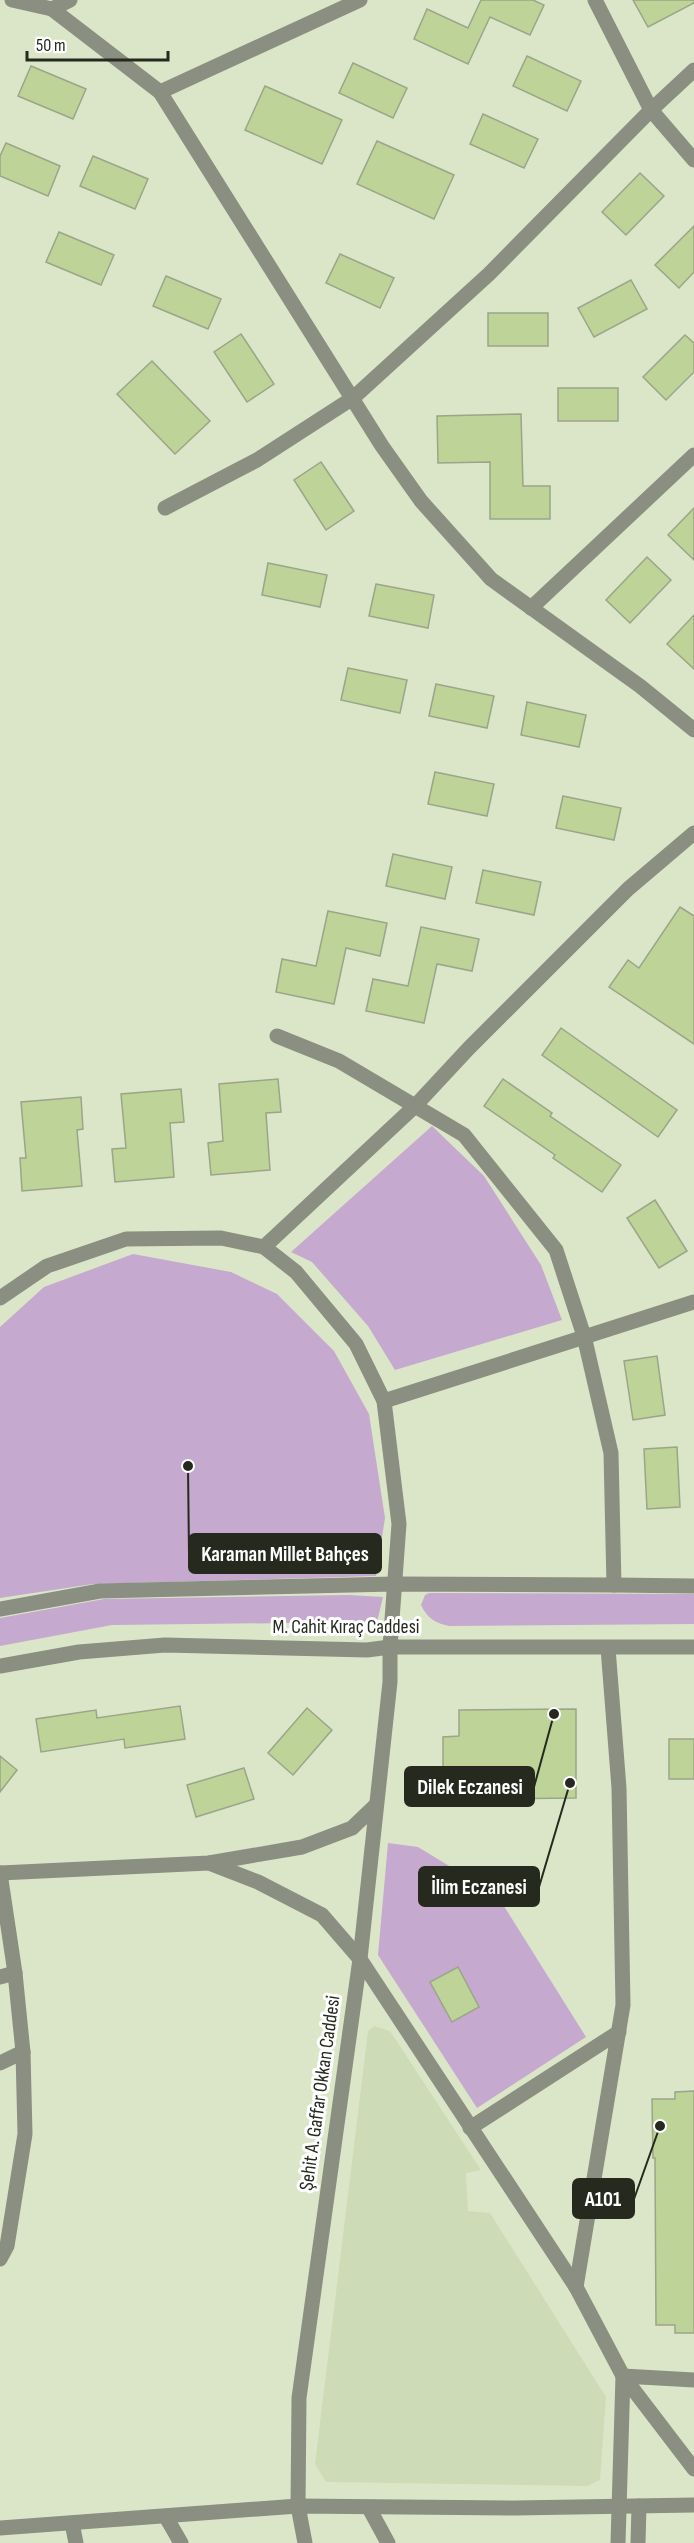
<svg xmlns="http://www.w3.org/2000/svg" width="694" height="2543" viewBox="0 0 694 2543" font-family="'Sofia Sans Condensed',sans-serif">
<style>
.built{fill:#cedbb7}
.green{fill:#c5a9ce}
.building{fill:#bed397;stroke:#9ba589;stroke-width:1.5}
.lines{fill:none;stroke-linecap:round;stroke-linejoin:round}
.minor{stroke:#8a8f82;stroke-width:15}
.labels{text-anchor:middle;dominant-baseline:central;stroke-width:6;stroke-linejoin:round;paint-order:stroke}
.street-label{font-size:20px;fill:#25291e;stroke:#fff}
.leader{fill:none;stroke:#25291e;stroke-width:2}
.callout-dot{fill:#25291e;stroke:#fff;stroke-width:2}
.callout{fill:#25291e;stroke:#25291e;stroke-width:2}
.callout-label{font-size:21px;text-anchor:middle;font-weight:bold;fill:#fff}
</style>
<rect width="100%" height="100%" fill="#dbe6c8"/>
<path class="built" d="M374,2026L390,2031L481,2170L466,2173L468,2211L490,2213L606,2397L600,2480L587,2486L326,2482L315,2464L368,2031Z"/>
<g class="green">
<path d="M432,1126L484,1176L541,1265L562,1320L395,1370L368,1326L312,1262L291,1252Z"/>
<path d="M133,1254L231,1272L277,1294L334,1351L369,1414L385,1518L376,1576L93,1584L0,1598V1327L44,1287Z"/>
<path d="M429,1593L694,1594V1624L449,1626C435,1623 427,1618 421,1605L425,1595Z"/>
<path d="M349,1595L383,1597L377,1622L112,1625L0,1646V1618L104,1599Z"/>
<path d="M388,1843L418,1847L497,1895L586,2037L477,2108L378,1955Z"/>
</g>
<g class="building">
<path d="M481,0H533L544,5L530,35L490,17L468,64L414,39L427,9L468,28Z"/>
<path d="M633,0H694V3L648,27Z"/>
<path d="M527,56L581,81L567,111L513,86Z"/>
<path d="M353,63L407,88L393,118L339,93Z"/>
<path d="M31,66L86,89L73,119L18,96Z"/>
<path d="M265,86L342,120L322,164L245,130Z"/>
<path d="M483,114L538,139L524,168L470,144Z"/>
<path d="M377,141L454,175L434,219L357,184Z"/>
<path d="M6,143L60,166L48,196L0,176V156Z"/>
<path d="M93,156L148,179L135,209L80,186Z"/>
<path d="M640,173L664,196L626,235L602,212Z"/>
<path d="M694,226V272L679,288L655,265Z"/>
<path d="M59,232L114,255L101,285L46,262Z"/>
<path d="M340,254L394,278L380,308L326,283Z"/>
<path d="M166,276L221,299L208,329L153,306Z"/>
<path d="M631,280L647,309L594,337L578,308Z"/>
<rect x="488" y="313" width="60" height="33"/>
<path d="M241,334L274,384L247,402L214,352Z"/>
<path d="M685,335L694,343V372L666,400L643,377Z"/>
<path d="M152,361L210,421L175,454L117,394Z"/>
<rect x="558" y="388" width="60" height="33"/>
<path d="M521,414L523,486H550V519H490V462L438,463L437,416Z"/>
<path d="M321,462L354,511L326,530L294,480Z"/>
<path d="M694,508V560L668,535Z"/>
<path d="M647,557L671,580L630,623L606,600Z"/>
<path d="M268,563L327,575L320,607L262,595Z"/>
<path d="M376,584L434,595L428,628L369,616Z"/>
<path d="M694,615V669L667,644Z"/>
<path d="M348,668L407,680L400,713L341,700Z"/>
<path d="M436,684L494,696L487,728L429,716Z"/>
<path d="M527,702L586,715L579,747L521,735Z"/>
<path d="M435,772L494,784L487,816L428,804Z"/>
<path d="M563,796L621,808L614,840L556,828Z"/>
<path d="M393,854L452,867L445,899L386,886Z"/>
<path d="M483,870L541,882L534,915L476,903Z"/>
<path d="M680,907L694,916V1044L609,987L628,960L639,968Z"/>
<path d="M328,911L387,923L380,956L346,948L334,1004L276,992L282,959L316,966Z"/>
<path d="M421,927L479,939L472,971L437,964L424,1023L366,1011L373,979L408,986Z"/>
<path d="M561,1028L677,1110L658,1137L542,1055Z"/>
<path d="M278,1079L281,1112L266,1113L270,1170L211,1175L208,1143L223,1141L219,1084Z"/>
<path d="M503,1079L552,1113L550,1116L621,1165L602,1192L553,1158L555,1155L484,1106Z"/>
<path d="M181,1089L184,1122L170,1123L174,1177L115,1182L112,1149L126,1148L121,1094Z"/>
<path d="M81,1097L83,1129L77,1130L82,1186L22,1191L20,1158H26L21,1102Z"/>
<path d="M655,1200L687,1251L659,1268L627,1218Z"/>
<path d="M657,1356L665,1415L633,1420L624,1361Z"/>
<path d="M677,1447L680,1507L647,1509L644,1449Z"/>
<path d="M180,1706L185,1739L125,1748L124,1739L41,1752L36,1719L96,1710L97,1718Z"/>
<path d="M307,1708L332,1730L293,1775L268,1753Z"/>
<path d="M576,1709V1798L481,1799V1794H470V1786H461V1780L456,1781V1772H443V1737L459,1736V1710Z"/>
<rect x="669" y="1739" width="25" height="40"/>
<path d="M0,1756L17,1770L0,1792Z"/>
<path d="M244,1768L254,1799L196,1817L187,1785Z"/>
<path d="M458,1967L479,2007L452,2022L430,1982Z"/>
<path d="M694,2091V2333H675V2325H656L655,2158H653L652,2099H675V2092Z"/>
</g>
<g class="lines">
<g class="minor">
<path d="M12,0L52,9"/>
<path d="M70,0L52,9L160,92"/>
<path d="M360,0L160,92L382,446L421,501L491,579L640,686L694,730"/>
<path d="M595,0L651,110L694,160"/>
<path d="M165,508L257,460L353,398L489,274L651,110L694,70"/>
<path d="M531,608L694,455"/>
<path d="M264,1247L415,1106L469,1048L628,889L694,833"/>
<path d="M0,1298L47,1266L126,1239L221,1238L264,1247L296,1272L356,1344L384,1401L399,1524L390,1647V1682L360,1959L299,2398L298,2506L305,2543"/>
<path d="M384,1401L694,1302"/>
<path d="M614,1585L694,1586"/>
<path d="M0,1609L100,1591L394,1584L614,1585L611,1453L584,1336L556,1250L464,1135L339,1061L277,1036"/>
<path d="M608,1648L619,1788L623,2005L576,2287L623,2376L694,2469"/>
<path d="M0,1666L79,1652L165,1645L367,1650L390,1647H694"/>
<path d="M209,1863L258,1882L322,1915L360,1959L576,2287"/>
<path d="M0,1873L209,1863L302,1847L352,1828L375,1806"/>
<path d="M0,1977L15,1973"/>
<path d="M0,2063L23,2052"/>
<path d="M470,2128L619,2032"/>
<path d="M0,2259L7,2246L25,2134L23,2052L15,1973L0,1873"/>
<path d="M369,2508L388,2543"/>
<path d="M166,2517L181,2543"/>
<path d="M72,2523L76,2543"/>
<path d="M0,2528L298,2506L515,2508L694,2505"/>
<path d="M618,2543L623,2376L694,2380"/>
<path d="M638,2543L639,2506"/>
</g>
</g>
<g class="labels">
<g class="street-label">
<text x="346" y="1627">M. Cahit Kıraç Caddesi</text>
<text transform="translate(320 2093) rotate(-82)">Şehit A. Gaffar Okkan Caddesi</text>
</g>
</g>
<path class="leader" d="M188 1466L189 1554M554 1714L534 1787M570 1783L539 1887M660 2126L634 2199"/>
<g class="callout-dot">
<circle cx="188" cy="1466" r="6"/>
<circle cx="554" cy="1714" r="6"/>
<circle cx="570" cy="1783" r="6"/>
<circle cx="660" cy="2126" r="6"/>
</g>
<g class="callout">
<rect x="189" y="1534" width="192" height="39" rx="6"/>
<rect x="405" y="1767" width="129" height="39" rx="6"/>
<rect x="419" y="1867" width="120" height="39" rx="6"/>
<rect x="573" y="2179" width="61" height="39" rx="6"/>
</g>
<g class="callout-label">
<text x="285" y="1561">Karaman Millet Bahçes</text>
<text x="470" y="1794">Dilek Eczanesi</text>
<text x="479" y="1894">İlim Eczanesi</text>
<text x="603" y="2206">A101</text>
</g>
<path d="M27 51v9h141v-9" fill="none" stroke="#25291e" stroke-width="3"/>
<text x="36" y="51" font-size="18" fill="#25291e" stroke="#ffffff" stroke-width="4.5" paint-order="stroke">50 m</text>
</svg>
